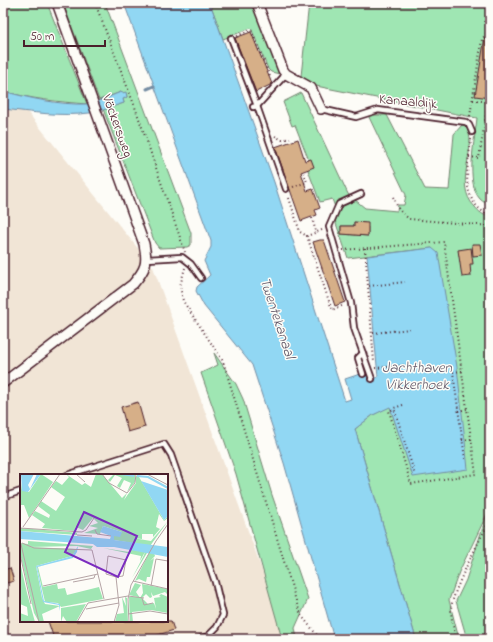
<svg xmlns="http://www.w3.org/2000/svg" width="493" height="642" viewBox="0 0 493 642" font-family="'Indie Flower',sans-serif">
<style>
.built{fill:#f1e5d6;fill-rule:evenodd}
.green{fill:#9fe6b3;stroke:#74826f;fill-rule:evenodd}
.water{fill:#91d7f3;stroke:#758da3}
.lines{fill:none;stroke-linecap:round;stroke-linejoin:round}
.stream{stroke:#758da3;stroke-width:3}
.building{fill:#d6af88;stroke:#4a1f2b}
.service-casing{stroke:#4a1f2b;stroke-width:8}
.minor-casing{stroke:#4a1f2b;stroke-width:12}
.path{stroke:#4a1f2b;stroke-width:2;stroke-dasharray:1 3;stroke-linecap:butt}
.service{stroke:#fdfcf7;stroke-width:4.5}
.minor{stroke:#fdfcf7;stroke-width:9}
.labels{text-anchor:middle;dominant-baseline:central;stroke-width:3;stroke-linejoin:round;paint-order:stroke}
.street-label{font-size:14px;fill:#4a1f2b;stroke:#fdfcf7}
.water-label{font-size:15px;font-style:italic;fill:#5f5667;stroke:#fdfcf7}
.inset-river{fill:none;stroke:#91d7f3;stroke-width:2}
.inset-road{fill:none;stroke:#b5a4a5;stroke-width:1}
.view{fill:#7b2cbf;fill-opacity:0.15;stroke:#7b2cbf;stroke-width:2}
.inset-edge{fill:none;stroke:#4a1f2b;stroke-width:2}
</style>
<rect width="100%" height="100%" fill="#fdfcf7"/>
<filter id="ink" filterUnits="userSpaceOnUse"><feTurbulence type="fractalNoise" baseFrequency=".025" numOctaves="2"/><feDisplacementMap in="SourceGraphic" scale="8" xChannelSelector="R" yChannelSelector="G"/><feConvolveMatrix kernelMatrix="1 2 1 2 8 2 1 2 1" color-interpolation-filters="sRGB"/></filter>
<g filter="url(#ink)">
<path class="built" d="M3,82L153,267L287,639H3ZM21,475H167V621H21Z"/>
<g class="green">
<path d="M3,3H47L87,104C59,102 30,99 3,91Z"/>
<path d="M63,3H105L191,233V245L187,247L159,248L155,243L103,109L124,103L123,99L127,97L126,93L122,94L121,92L99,100Z"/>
<path d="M210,3H252L280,74L271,72L268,69L251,28L223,39Z"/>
<path d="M309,3H490V206C487,204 483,202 480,199C465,183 475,138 477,118L316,86L301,76Z"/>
<path d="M301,93L348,194L365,208L397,211L398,205H404L406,195L368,115H387L425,189L449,190L454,134L462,125H465C481,146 451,183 475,207C479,212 484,216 490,217V639H467L456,601L466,580L487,514L459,572L449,600L459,639H416L355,429L373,415L390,406L413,476L432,248L348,258L332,212L335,207L332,199L320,202L306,165L310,163L295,125L292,126L283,102ZM354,222L365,223V227H368V236L341,234V226H354Z"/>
<path d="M214,353L236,384L243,399L272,495L308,599L295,628L297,639H282L236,474L201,373L218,365Z"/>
</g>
<g class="water">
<path d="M124,3H210L274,182L345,401L351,399L345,379L360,374L358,369L364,367L369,382L378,377L367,256L432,248L438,253L457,367L468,469L413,477L390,407L373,415L355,429L416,639H334L284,463L252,365L204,306L196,291L197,287L210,275L204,261L211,247V241Z"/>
<path d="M3,91C28,98 59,105 86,104C97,103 110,96 121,92L122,93L126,92L127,97L123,99L124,103C113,106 101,112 89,113C60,117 32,112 3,109Z"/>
</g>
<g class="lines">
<path class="stream" d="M147,89L154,86"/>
</g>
<g class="building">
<path d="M251,32L272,84L256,92L235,38Z"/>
<path d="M485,37H490V98L475,96Z"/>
<path d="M298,139L305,161L311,159L314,167L301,172L307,191L313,189L320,208L315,210L317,215L301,221L275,147Z"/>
<path d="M354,222L368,223V236L341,234V226H354Z"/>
<path d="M320,240H324L345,302L335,306L313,242Z"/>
<path d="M472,244H480L482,255L473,256Z"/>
<path d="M471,248L473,264H470L471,276L462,277L458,250Z"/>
<path d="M138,402L145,427L128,432L121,407Z"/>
<path d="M10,568L14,581L3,584V570Z"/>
<path d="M48,621H171L174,630L145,639H54Z"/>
</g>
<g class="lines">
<defs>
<g id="service">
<path d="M231,38L257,106L286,189"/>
<path d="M253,107L257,106L286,74"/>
<path d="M321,109L356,117L378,110L466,122L469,125L472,132"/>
<path d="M361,194L339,204L329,227L351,303L354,328L372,379"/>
<path d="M147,259L182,257L191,264L201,278"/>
<path d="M363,353L358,358L363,374"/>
<path d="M67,475L164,444L171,455L215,582L223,615L217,627L208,636L199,639"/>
<path d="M3,497L21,491"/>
</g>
<g id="minor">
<path d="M257,3L283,70L286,74L311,88L321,109"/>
<path d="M3,383L133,284C146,269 148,263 144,244L57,3"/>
</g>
</defs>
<use href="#service" class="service-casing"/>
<use href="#minor" class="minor-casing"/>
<g class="path">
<path d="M95,3L135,107L185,252"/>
<path d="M237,36L251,30L271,79"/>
<path d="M473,100L490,102"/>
<path d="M470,116L482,39L490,30"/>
<path d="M275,136L282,140L290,138"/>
<path d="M471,139C468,167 458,200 490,216"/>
<path d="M469,157L479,158L488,102"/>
<path d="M293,187L307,182L304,173"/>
<path d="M393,197L399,210L409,219L490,226"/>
<path d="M289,198L300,232L307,236"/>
<path d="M312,218L316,232"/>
<path d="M322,230L307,236L332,310L344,305"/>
<path d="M365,248L374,362"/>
<path d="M343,250L444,242L476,474L411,484L389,411L394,409"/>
<path d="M185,268L180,286L183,301L223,361L297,604L301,615L320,639"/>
<path d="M369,286L405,282"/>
<path d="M373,333L410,329"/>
<path d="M375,368L409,365"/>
<path d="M462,371L453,372L465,459"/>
<path d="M403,405L394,408L415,475"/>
<path d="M458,411L467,409"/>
<path d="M462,440L471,439"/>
<path d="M456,639C454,629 451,619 451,609C453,588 480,541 490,519"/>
</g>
<use href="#service" class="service"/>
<use href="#minor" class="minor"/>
</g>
</g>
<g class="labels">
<g class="street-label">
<text transform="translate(408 102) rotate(5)">Kanaaldijk</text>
<text transform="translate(117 126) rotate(70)">Vöckersweg</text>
</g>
<g class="water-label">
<text transform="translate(277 318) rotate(72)">Twentekanaal</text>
<text x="417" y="368">Jachthaven<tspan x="417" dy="17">Vikkerhoek</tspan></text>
</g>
</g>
<g transform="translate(20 474)">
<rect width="148" height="148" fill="#fdfcf7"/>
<path d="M0,0L2,16L9,18L21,0L33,8L9,44L4,31H1ZM46,0L62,11L65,9L71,13L76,0H82L102,24L107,19L104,26L116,9V2L119,3L144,46L148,42V44L144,47L139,40L136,53L140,55L133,63V60H122V65L113,64L131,67L148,47L130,72L94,66V62L102,58L83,52L80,60L64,59L78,54L69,52L78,49L73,44L63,56L56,53L54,57L22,54L25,50L12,41L15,37L29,44L30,41L18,32L21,27L36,37L45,23L31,13L36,7L42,11L49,3ZM94,0L115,1V8L107,18L111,9L104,6L100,14L97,12L102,4L95,1L90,8L88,6ZM0,54L61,59H57V61L0,57ZM8,67L73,72L71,75L57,72L10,73L57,75L52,82L16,92L22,124L25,130L40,132L22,140L24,148H19L14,139L0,79V69L8,70ZM83,74L109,78L111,75L134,79L135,82L130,87L134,84L130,103H127L126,108L119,105L115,107L129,79H127L112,104L124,81L125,78L120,87L121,82ZM0,88L7,119L15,148H0V139L8,142L7,133L0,130ZM30,89L18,93L23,113L37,110L38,115L45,114L47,121L79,113L83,125L41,133L38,129L25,128L17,93ZM115,109L121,111L116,118L120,124L123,119L122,110L148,115V121L145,118L133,122L131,118L132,123L130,124L126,120L122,124L128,130L134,129L136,135L134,124L141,123L139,122L141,120L148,123V139L131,136L112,138L113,148H110L109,123H118L109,121ZM102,123L106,132L105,123L107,124L108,148L107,135L108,148H95L97,140L104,139ZM66,130L56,148H47L43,142L41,148V134Z" fill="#9fe6b3"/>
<path d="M1,0H14L8,11L10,15L17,0H21L8,18L2,17ZM121,7L148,16V42L144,46ZM83,52L102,58L100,63L94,62V66L148,73V83L94,73H77L73,70L0,65V57L90,65L91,62L80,58ZM58,72L57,78L53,84L17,93L24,127L40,130V137L39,131L23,128L16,92L52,82Z" fill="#91d7f3"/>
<path class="inset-river" d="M101,0L114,2M117,2L128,3L148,14"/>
<path class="inset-road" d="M56,0L65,8M82,0L89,9L107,19L115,9L116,0M127,0L148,11M3,53L40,0M0,54L62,58L66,56L74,44M75,56L77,60L91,62M57,61L72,62M0,66L19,148M2,69L14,74L72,76L84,125M0,80L11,130M113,107L148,115M53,108L74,104L75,101M23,112L78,100M131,112L136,85L148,87M108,122L124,124M122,124L124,131L133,129M66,135L99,129M108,140L130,137L148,140M57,148L68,129L108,122M94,148L99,131L96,103L103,102L106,86L88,82L86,100L96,103M109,148L108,125L111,111L136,67L148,50"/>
<path class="view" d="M64,38L117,62L98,103L45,78Z"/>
<rect width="148" height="148" class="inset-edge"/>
</g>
<rect width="493" height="642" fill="none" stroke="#fdfcf7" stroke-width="16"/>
<rect x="8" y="8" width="477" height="626" fill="none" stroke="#4a1f2b" stroke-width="1.5" filter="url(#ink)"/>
<path d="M24 40v6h81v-6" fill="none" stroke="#4a1f2b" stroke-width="2"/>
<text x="30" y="40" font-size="12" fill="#4a1f2b" stroke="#fdfcf7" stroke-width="3" paint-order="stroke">50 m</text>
</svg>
